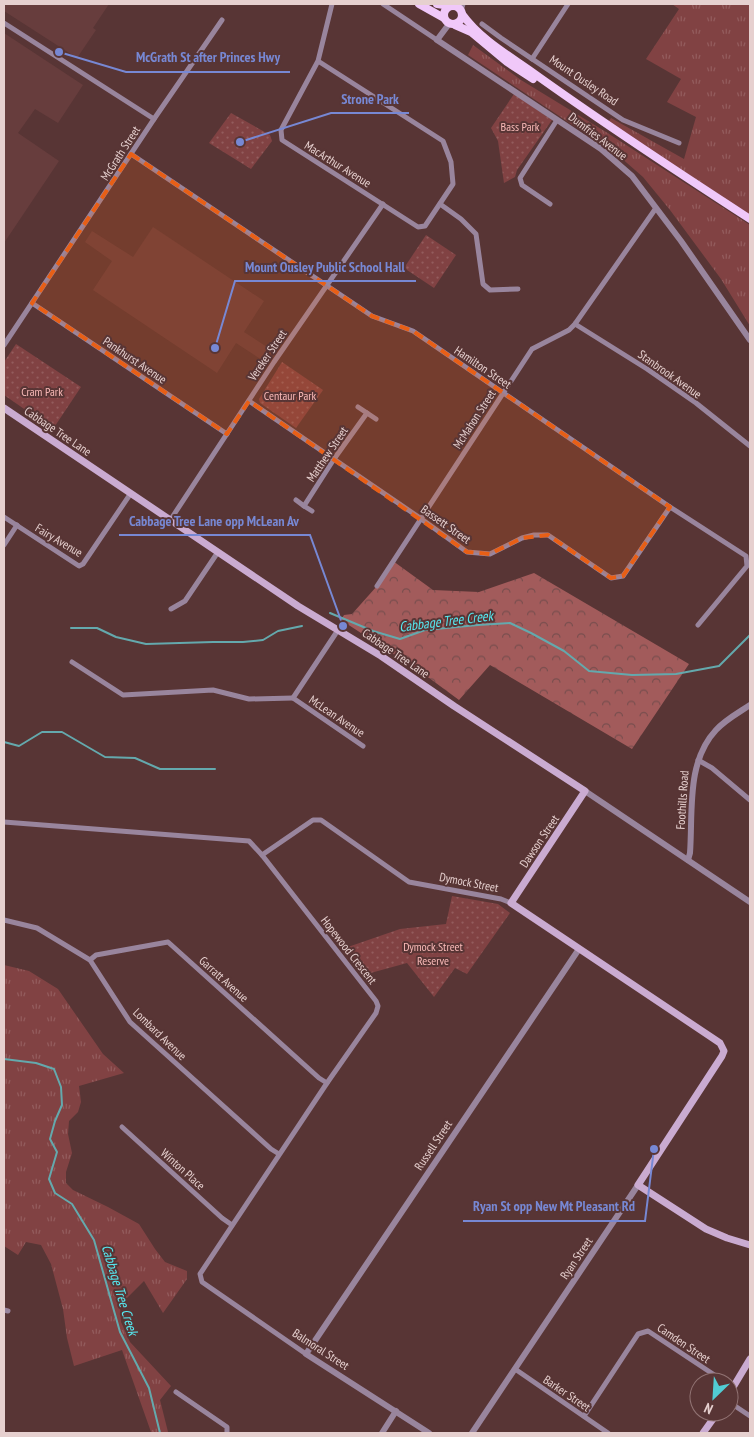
<svg xmlns="http://www.w3.org/2000/svg" width="754" height="1437" viewBox="0 0 754 1437" font-family="'PT Sans Narrow',sans-serif">
<style>
.built{fill:#673d3d}
.grass{fill:url(#grass-tufts)}
.forest{fill:url(#forest-crowns)}
.park{fill:url(#park-dots)}
.lines{fill:none;stroke-linecap:round;stroke-linejoin:round}
.stream{stroke:#64a9ad;stroke-width:2}
.minor{stroke:#99859d;stroke-width:5}
.tertiary{stroke:#99859d;stroke-width:6}
.secondary{stroke:#caabd1;stroke-width:7}
.primary{stroke:#f0c8f9;stroke-width:8}
.marked{fill:#e85f16;fill-opacity:0.2;stroke:#e85f16;stroke-width:4;stroke-dasharray:10 6;stroke-linejoin:round}
.labels{text-anchor:middle;dominant-baseline:central;stroke-width:4;stroke-linejoin:round;paint-order:stroke}
.street-label{font-size:12px;fill:#e6d0cf;stroke:#583535}
.park-label{font-size:12px;fill:#f9b9b7;stroke:#583535}
.water-label{font-size:14px;font-style:italic;fill:#56eaf2;stroke:#583535}
.leader{fill:none;stroke:#7788d4;stroke-width:2}
.callout-dot{fill:#7788d4;stroke:#583535;stroke-width:2}
.callout-label{font-size:14px;text-anchor:middle;font-weight:bold;fill:#7788d4;stroke:#583535;stroke-width:4;stroke-linejoin:round;paint-order:stroke}
</style>
<defs>
<pattern id="grass-tufts" width="24" height="20" patternUnits="userSpaceOnUse" patternTransform="scale(1.25)"><rect width="24" height="20" fill="#814243"/><path d="M3 7l-1-3M5 7V3M7 7l1-3M15 17l-1-3M17 17v-4M19 17l1-3" fill="none" stroke="#935c5d"/></pattern>
<pattern id="forest-crowns" width="20" height="18" patternUnits="userSpaceOnUse" patternTransform="scale(1.25)"><rect width="20" height="18" fill="#a25b5b"/><path d="M2 6a3 3 0 1 1 6 0M12 15a3 3 0 1 1 6 0" fill="none" stroke="#784e4e"/></pattern>
<pattern id="park-dots" width="8" height="8" patternUnits="userSpaceOnUse" patternTransform="scale(1.25)"><rect width="8" height="8" fill="#814243"/><path d="M2 2h.1M6 6h.1" fill="none" stroke="#935c5d" stroke-width="1.8" stroke-linecap="round"/></pattern>
</defs>
<rect width="100%" height="100%" fill="#583535"/>
<g class="built">
<path d="M4,4H109L93,28L96,30L77,58L4,11Z"/>
<path d="M4,33L83,85L58,123L35,109L18,133L59,161L4,243Z"/>
<path d="M153,227L264,301L244,332L273,351L265,362L236,343L217,373L93,290L112,261L85,242L92,231L133,257Z"/>
</g>
<g class="grass">
<path d="M672,4H750V215L608,122L611,118L684,159L696,117L667,102L681,79L646,59L679,9Z"/>
<path d="M473,45L521,80L606,132L750,225V326L721,279L670,210L643,177L619,156L468,55Z"/>
<path d="M4,965L29,971L58,989L103,1054L124,1073L79,1086L81,1102L78,1112L69,1121L68,1134L72,1153L66,1172V1183L73,1190L108,1207L139,1224L155,1249L165,1262L187,1271V1279L163,1313L144,1281L120,1305L121,1322L130,1342L171,1386L160,1400L168,1432H151L122,1350L74,1366L67,1338L63,1309L51,1264L41,1245L26,1242L18,1255L4,1246Z"/>
</g>
<path class="forest" d="M393,561L433,590L479,592L534,573L689,664L632,749L490,665L459,700L421,672L341,620L344,615L352,614L377,586Z"/>
<g class="park">
<path d="M514,94L552,120L517,170L515,177L504,183L498,141L491,128Z"/>
<path d="M231,113L270,135L272,141L251,169L209,143Z"/>
<path d="M426,235L456,255L434,288L404,268Z"/>
<path d="M16,344L81,387L53,429L4,395V362Z"/>
<path d="M282,362L323,390L296,428L260,403L259,399Z"/>
<path d="M452,896L498,904L510,913L467,974L455,968L434,997L407,963L367,974L345,948L400,929L446,924Z"/>
</g>
<g class="lines">
<g class="stream">
<path d="M330,613L373,631L400,639L425,630L478,625L510,623L531,633L564,651L589,671L632,675L676,674L719,666L750,635"/>
<path d="M71,628H97L116,637L146,644L213,642H243L263,640L278,631L302,626"/>
<path d="M4,742L19,746L42,732H62L105,757L135,758L160,769H215"/>
<path d="M4,1059L36,1063L54,1069L61,1087L62,1105L55,1121L50,1139L57,1152L49,1179L55,1193L72,1204L94,1240L120,1332L149,1388L160,1433"/>
</g>
<g class="minor">
<path d="M383,4L437,40"/>
<path d="M461,11L463,4"/>
<path d="M4,23L154,119L4,345"/>
<path d="M482,24L501,38L623,120L679,143"/>
<path d="M532,59L568,4"/>
<path d="M318,61L443,141L451,162L453,184L425,226L418,227L282,140L281,130L318,61L332,4"/>
<path d="M154,119L222,20"/>
<path d="M131,154L372,316L413,331L670,507L746,556L747,566L698,625"/>
<path d="M440,204L461,219L476,234L483,284L490,290L518,289"/>
<path d="M550,204L522,185L520,178L557,120"/>
<path d="M32,303L227,434"/>
<path d="M575,324L647,369L696,403L750,446"/>
<path d="M249,401L420,518L467,552L490,554L522,538L534,535H548L611,578L623,576L670,507"/>
<path d="M367,413L376,419"/>
<path d="M296,500L304,506L334,459L367,413L358,407"/>
<path d="M304,506L312,511"/>
<path d="M4,517L79,566L83,564L131,493"/>
<path d="M171,519L274,362L383,204"/>
<path d="M4,545L17,525"/>
<path d="M377,586L532,349L569,330L575,324L656,208"/>
<path d="M171,609L185,601L218,552"/>
<path d="M338,630L293,698L363,746"/>
<path d="M72,662L123,695L213,690L249,699L293,698"/>
<path d="M698,760L712,768L750,800"/>
<path d="M4,822L249,841L262,855L376,1001L378,1006L376,1013L327,1083L200,1274L202,1282L306,1354"/>
<path d="M262,855L313,820H321L409,882L501,899L511,903"/>
<path d="M4,920L37,928L90,960L130,1022L271,1149L279,1154"/>
<path d="M90,960L96,955L168,942L319,1078L327,1083"/>
<path d="M122,1127L222,1218L232,1225"/>
<path d="M4,1310L8,1311"/>
<path d="M515,1369L608,1433"/>
<path d="M176,1392L227,1427V1433"/>
<path d="M729,1402L750,1416"/>
<path d="M584,1416L638,1334L648,1331L725,1382"/>
</g>
<g class="tertiary">
<path d="M449,24L437,40L601,149L632,176L681,241L750,340"/>
<path d="M585,791L750,902"/>
<path d="M688,860L690,853C693,812 686,762 716,730C725,720 738,713 750,705"/>
<path d="M382,1433L396,1411"/>
<path d="M429,1433L306,1354L579,949"/>
<path d="M472,1433L638,1185"/>
</g>
<g class="secondary">
<path d="M4,408L298,606L381,656L454,706L585,791L511,903L720,1043L724,1051L722,1056L638,1185L706,1229L727,1238L750,1245"/>
<path d="M729,1394L750,1359"/>
<path d="M703,1433L718,1412"/>
</g>
<g class="primary">
<path d="M419,4L444,18"/>
<path d="M437,4L451,6"/>
<circle cx="453" cy="15" r="9"/>
<path d="M462,14C480,39 508,55 532,72C603,123 676,171 750,219"/>
<path d="M455,25L471,32L507,62L533,79"/>
</g>
</g>
<path class="marked" d="M131,154L372,316L413,331L670,507L623,576L611,578L548,535L522,538L490,554L467,552L249,401L227,434L32,303Z"/>
<g class="labels">
<g class="street-label">
<text transform="translate(584 80) rotate(34)">Mount Ousley Road</text>
<text transform="translate(598 136) rotate(37)">Dumfries Avenue</text>
<text transform="translate(120 153) rotate(-57)">McGrath Street</text>
<text transform="translate(338 164) rotate(32)">MacArthur Avenue</text>
<text transform="translate(267 355) rotate(-56)">Vereker Street</text>
<text transform="translate(135 360) rotate(34)">Pankhurst Avenue</text>
<text transform="translate(483 367) rotate(34)">Hamilton Street</text>
<text transform="translate(670 374) rotate(35)">Stanbrook Avenue</text>
<text transform="translate(474 419) rotate(-57)">McMahon Street</text>
<text transform="translate(58 431) rotate(34)">Cabbage Tree Lane</text>
<text transform="translate(327 454) rotate(-56)">Matthew Street</text>
<text transform="translate(446 524) rotate(35)">Bassett Street</text>
<text transform="translate(59 540) rotate(31)">Fairy Avenue</text>
<text transform="translate(396 653) rotate(34)">Cabbage Tree Lane</text>
<text transform="translate(337 716) rotate(34)">McLean Avenue</text>
<text transform="translate(682 800) rotate(-86)">Foothills Road</text>
<text transform="translate(539 841) rotate(-56)">Dawson Street</text>
<text transform="translate(469 882) rotate(11)">Dymock Street</text>
<text transform="translate(349 950) rotate(52)">Hopewood Crescent</text>
<text transform="translate(224 979) rotate(42)">Garratt Avenue</text>
<text transform="translate(160 1034) rotate(44)">Lombard Avenue</text>
<text transform="translate(433 1145) rotate(-56)">Russell Street</text>
<text transform="translate(183 1169) rotate(42)">Winton Place</text>
<text transform="translate(576 1258) rotate(-56)">Ryan Street</text>
<text transform="translate(684 1343) rotate(34)">Camden Street</text>
<text transform="translate(321 1349) rotate(33)">Balmoral Street</text>
<text transform="translate(567 1393) rotate(34)">Barker Street</text>
</g>
<g class="park-label">
<text x="520" y="126">Bass Park</text>
<text x="42" y="391">Cram Park</text>
<text x="290" y="395">Centaur Park</text>
<text x="433" y="946">Dymock Street<tspan x="433" dy="14">Reserve</tspan></text>
</g>
<g class="water-label">
<text transform="translate(446 621) rotate(-7)">Cabbage Tree Creek</text>
<text transform="translate(120 1290) rotate(73)">Cabbage Tree Creek</text>
</g>
</g>
<path class="leader" d="M59 52L126 72H290M240 142L331 113H409M215 348L235 281H416M343 626L310 535H119M654 1149L645 1221H463"/>
<g class="callout-dot">
<circle cx="59" cy="52" r="5"/>
<circle cx="240" cy="142" r="5"/>
<circle cx="215" cy="348" r="5"/>
<circle cx="343" cy="626" r="5"/>
<circle cx="654" cy="1149" r="5"/>
</g>
<g class="callout-label">
<text x="208" y="62">McGrath St after Princes Hwy</text>
<text x="370" y="104">Strone Park</text>
<text x="325" y="272">Mount Ousley Public School Hall</text>
<text x="214" y="526">Cabbage Tree Lane opp McLean Av</text>
<text x="554" y="1211">Ryan St opp New Mt Pleasant Rd</text>
</g>
<rect width="754" height="1437" fill="none" stroke="#e6d0cf" stroke-width="10"/>
<g transform="translate(714 1397) rotate(205)"><circle r="24" fill="#583535" stroke="#917373"/>
<path d="M0-4L9 19L0 12L-9 19Z" fill="#51ccd3"/>
<text y="-8" font-size="14" font-weight="bold" text-anchor="middle" fill="#e6d0cf">N</text>
</g>
</svg>
